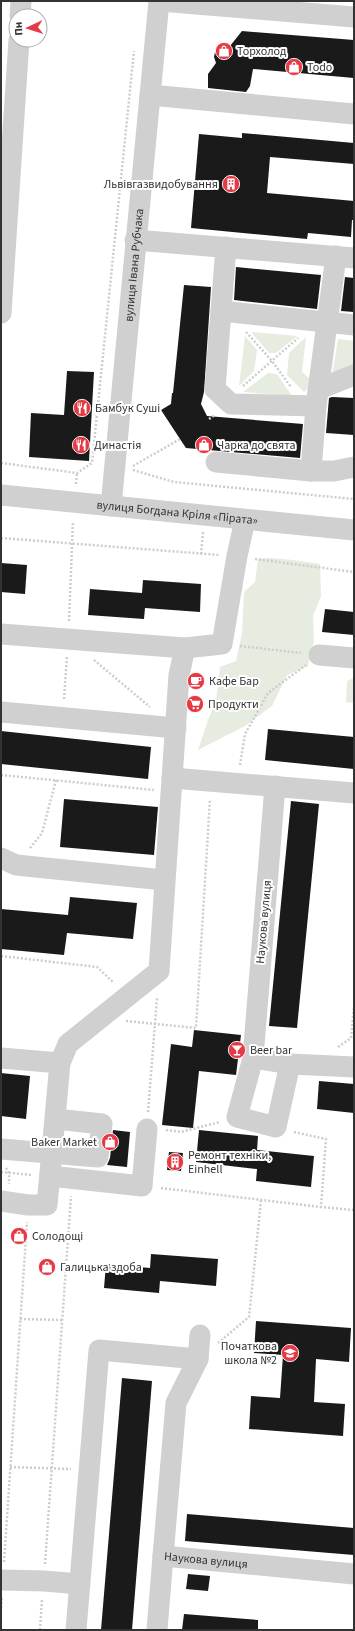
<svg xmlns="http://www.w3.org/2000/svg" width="355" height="1631" viewBox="0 0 355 1631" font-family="'Source Sans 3',sans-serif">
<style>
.green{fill:#e6ecdf}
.building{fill:#1a1a1a}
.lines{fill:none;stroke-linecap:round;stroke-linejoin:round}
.path{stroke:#cdcdcd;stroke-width:2.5;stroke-dasharray:2 2;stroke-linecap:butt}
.minor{stroke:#d0d0d0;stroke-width:21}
.labels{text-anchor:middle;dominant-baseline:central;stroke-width:4;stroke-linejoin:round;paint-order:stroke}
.poi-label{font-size:12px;fill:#333;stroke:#fff;text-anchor:start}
.street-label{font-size:12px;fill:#333;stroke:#fff}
</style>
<rect width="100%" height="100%" fill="#fff"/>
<g class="green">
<path d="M251,332L297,336L276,353H269Z"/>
<path d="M245,336L257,350L254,371L239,386Z"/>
<path d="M306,337L302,372L310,379V387L304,392L287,375L289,353Z"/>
<path d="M338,339L354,341V367L332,376Z"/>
<path d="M268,373L277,374L292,396L243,392Z"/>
<path d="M270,558L293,560L320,564L321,596L313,616L314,641L308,666L287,675L272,706L245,726L198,750L208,720L216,701L220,667L236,661L242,633L244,592L255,582L258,559Z"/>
<path d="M354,678V703L346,702L347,681Z"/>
</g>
<g class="building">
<path d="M242,31L354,40V78L253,69L250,86L246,92L208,88V74L216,63L214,57L215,52L219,48L230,46Z"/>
<path d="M242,133L354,143V164L270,157L267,193L354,201V220H352L351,237L308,233L307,239L191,228L199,134L242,138Z"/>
<path d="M236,267L321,275L317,309L234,300Z"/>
<path d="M345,277L354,278V312L341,311Z"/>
<path d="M184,285L211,287L204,392L201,404L207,416L303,424L300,458L186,448L180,439L161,410L171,404L172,393H173Z"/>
<path d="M67,371L94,372L89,461L29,457L31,413L64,415Z"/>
<path d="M332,397L354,398V435L326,433L329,398Z"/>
<path d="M1,563L27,565L25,594L1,592Z"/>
<path d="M143,580L201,584L200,612L145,608L144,619L88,615L90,589L142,593Z"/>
<path d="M325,609L354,612V635L322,632Z"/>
<path d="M268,729L354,737V769L265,760Z"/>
<path d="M1,731L151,747L148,779L1,764Z"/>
<path d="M64,799L158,807L154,855L60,847Z"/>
<path d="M291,801L319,804L297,1028L269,1026Z"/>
<path d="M70,897L137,903L133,939L67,933L64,955L1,949V909L68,915Z"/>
<path d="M194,1030L241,1035L236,1075L199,1071L193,1128L162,1125L171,1044L192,1047Z"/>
<path d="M1,1073L30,1076L26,1119L1,1116Z"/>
<path d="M319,1081L354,1084V1113L317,1109Z"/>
<path d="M113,1130L130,1132L127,1167L107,1165L110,1158Z"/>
<path d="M199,1130L258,1136L257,1150L314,1156L311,1187L256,1181L257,1169L196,1162Z"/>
<path d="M169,1152L183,1153L181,1171L167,1170Z"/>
<path d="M151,1254L218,1259L216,1286L160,1281L159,1293L104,1288L106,1264L150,1268Z"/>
<path d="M256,1321L351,1328L349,1362L316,1359L314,1402L345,1404L343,1436L249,1429L251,1396L280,1398L283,1355L254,1353Z"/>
<path d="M122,1378L152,1381L132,1630H101Z"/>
<path d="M187,1514L354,1528V1555L185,1541Z"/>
<path d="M188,1574L210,1576L208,1591L186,1589Z"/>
<path d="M184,1614L258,1620V1630H182Z"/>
</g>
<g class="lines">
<g class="path">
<path d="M246,332L272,361L291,387"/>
<path d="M243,386L298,338"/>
<path d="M209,419L215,415"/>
<path d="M1,463L77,473L92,463L134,51"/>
<path d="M133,466L180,439"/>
<path d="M133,470L174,482L354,499"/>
<path d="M76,484L77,473"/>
<path d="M1,538L220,555"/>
<path d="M201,554L203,532"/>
<path d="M255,559L354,572"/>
<path d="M69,621L73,521"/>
<path d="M240,646L301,653"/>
<path d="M94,660L150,707"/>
<path d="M64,699L67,656"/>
<path d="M240,765L245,734L268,693L306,665"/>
<path d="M1,775L154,790"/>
<path d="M30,848L42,833L56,780"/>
<path d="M1,956L97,967L114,983"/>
<path d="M126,1021L196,1028L210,799"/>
<path d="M338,1047L351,1038L354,1006"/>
<path d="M148,1112L157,998"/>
<path d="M166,1130L181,1132L220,1122"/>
<path d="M294,1132L326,1139L321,1207L354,1210"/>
<path d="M6,1168L9,1173V1184"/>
<path d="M1,1172L32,1175"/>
<path d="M161,1188L321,1207"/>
<path d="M20,1319L62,1320"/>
<path d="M218,1343L249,1317L261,1200"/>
<path d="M10,1467L71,1469"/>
<path d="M4,1562L27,1222"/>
<path d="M45,1564L71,1196"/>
<path d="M1,1608L2,1597"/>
<path d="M40,1630L42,1599"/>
</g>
<g class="minor">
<path d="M160,1L354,17"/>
<path d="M20,16L21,1"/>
<path d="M150,95L354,114"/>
<path d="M135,240L354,258"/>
<path d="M226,247L221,311L354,325"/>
<path d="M221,311L215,389L231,404L316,406"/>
<path d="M1,313L19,40"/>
<path d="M319,389L354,375"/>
<path d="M216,462L311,471L316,406L336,256"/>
<path d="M311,471H334L354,467"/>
<path id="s1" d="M1,495L354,530"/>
<path id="s2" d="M111,506L159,1"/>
<path d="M1,634L185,648"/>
<path d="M319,655L354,658"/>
<path d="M1,712L176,728"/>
<path d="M172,778L354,793"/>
<path d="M275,786L253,1058L237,1117L276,1127L290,1064"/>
<path d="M1,858L16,865L164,880"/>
<path d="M1,1058L60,1063"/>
<path d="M253,1058L290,1064L354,1067"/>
<path d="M1,1149L98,1157L102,1124L56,1119"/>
<path d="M50,1176L142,1186L147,1129"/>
<path d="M1,1201L28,1205H47L60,1063L68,1044L159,971L179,675L185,648L222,644L237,556L245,520"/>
<path id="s3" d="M200,1335L198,1359L176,1403L163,1556L354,1574"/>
<path d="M3,1580L44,1581L80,1584"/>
<path d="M76,1630L99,1350L198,1359"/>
<path d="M157,1630L163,1556"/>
</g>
</g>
<defs>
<symbol id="shop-disc" viewBox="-11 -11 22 22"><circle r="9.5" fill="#e63946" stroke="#fff"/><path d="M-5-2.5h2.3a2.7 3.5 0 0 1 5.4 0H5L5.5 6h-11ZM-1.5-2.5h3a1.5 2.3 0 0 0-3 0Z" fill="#fff"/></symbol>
<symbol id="building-disc" viewBox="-11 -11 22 22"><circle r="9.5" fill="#e63946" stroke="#fff"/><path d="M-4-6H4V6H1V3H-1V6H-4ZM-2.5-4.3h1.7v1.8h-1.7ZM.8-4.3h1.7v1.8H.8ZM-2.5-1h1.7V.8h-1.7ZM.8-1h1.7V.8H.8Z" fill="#fff"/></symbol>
<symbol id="restaurant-disc" viewBox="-11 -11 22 22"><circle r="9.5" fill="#e63946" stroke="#fff"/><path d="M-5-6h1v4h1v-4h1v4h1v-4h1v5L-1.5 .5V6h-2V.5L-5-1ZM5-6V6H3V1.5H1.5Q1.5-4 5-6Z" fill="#fff"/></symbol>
<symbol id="cafe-disc" viewBox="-11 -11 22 22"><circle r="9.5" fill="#e63946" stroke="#fff"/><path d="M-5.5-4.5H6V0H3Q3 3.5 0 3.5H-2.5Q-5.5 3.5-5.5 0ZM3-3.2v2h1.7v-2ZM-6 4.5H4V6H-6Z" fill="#fff"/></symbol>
<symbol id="supermarket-disc" viewBox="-11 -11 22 22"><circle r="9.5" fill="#e63946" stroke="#fff"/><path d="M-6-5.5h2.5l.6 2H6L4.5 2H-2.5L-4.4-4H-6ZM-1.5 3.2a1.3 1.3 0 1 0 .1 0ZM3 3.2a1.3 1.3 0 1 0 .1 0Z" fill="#fff"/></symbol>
<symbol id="bar-disc" viewBox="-11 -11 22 22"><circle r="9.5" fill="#e63946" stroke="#fff"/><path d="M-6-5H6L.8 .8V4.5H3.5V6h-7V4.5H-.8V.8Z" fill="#fff"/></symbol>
<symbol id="school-disc" viewBox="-11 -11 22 22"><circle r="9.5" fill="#e63946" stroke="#fff"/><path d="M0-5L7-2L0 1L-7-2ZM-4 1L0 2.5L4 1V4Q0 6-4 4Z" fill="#fff"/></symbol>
</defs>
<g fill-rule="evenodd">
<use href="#shop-disc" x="214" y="41" width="20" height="20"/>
<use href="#shop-disc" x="284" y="57" width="20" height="20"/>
<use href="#building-disc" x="221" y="174" width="20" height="20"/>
<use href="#restaurant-disc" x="72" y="398" width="20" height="20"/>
<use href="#restaurant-disc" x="71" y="435" width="20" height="20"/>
<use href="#shop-disc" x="194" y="435" width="20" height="20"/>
<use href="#cafe-disc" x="186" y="671" width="20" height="20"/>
<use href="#supermarket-disc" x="185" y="694" width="20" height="20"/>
<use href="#bar-disc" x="227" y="1040" width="20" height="20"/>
<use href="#shop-disc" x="100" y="1132" width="20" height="20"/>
<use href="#building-disc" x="165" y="1152" width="20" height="20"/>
<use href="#shop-disc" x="9" y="1226" width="20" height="20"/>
<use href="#shop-disc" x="37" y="1257" width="20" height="20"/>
<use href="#school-disc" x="280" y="1343" width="20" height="20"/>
</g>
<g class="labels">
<g class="poi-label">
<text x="237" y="51">Торхолод</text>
<text x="307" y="67">Todo</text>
<text x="218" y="184" text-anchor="end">Львівгазвидобування</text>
<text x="95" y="408">Бамбук Суші</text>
<text x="94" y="445">Династія</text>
<text x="217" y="445">Чарка до свята</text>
<text x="209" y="681">Кафе Бар</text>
<text x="208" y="704">Продукти</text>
<text x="250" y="1050">Beer bar</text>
<text x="97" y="1142" text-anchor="end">Baker Market</text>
<text x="188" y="1155">Ремонт техніки,<tspan x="188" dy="14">Einhell</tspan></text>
<text x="32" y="1236">Солодощі</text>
<text x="60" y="1267">Галицька здоба</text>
<text x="277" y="1346" text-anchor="end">Початкова<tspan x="277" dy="14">школа №2</tspan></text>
</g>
<g class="street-label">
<text stroke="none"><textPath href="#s2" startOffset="242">вулиця Івана Рубчака</textPath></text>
<text stroke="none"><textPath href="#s1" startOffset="177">вулиця Богдана Кріля «Пірата»</textPath></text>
<text transform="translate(264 922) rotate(-85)">Наукова вулиця</text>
<text stroke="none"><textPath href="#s3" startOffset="270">Наукова вулиця</textPath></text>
</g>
</g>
<rect width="355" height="1631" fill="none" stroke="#333333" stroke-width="4"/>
<g transform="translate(28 28) rotate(266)"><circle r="19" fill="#ffffff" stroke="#adadad"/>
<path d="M0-3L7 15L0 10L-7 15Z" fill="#e63946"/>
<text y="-6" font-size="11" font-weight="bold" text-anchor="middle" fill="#333333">Пн</text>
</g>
</svg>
